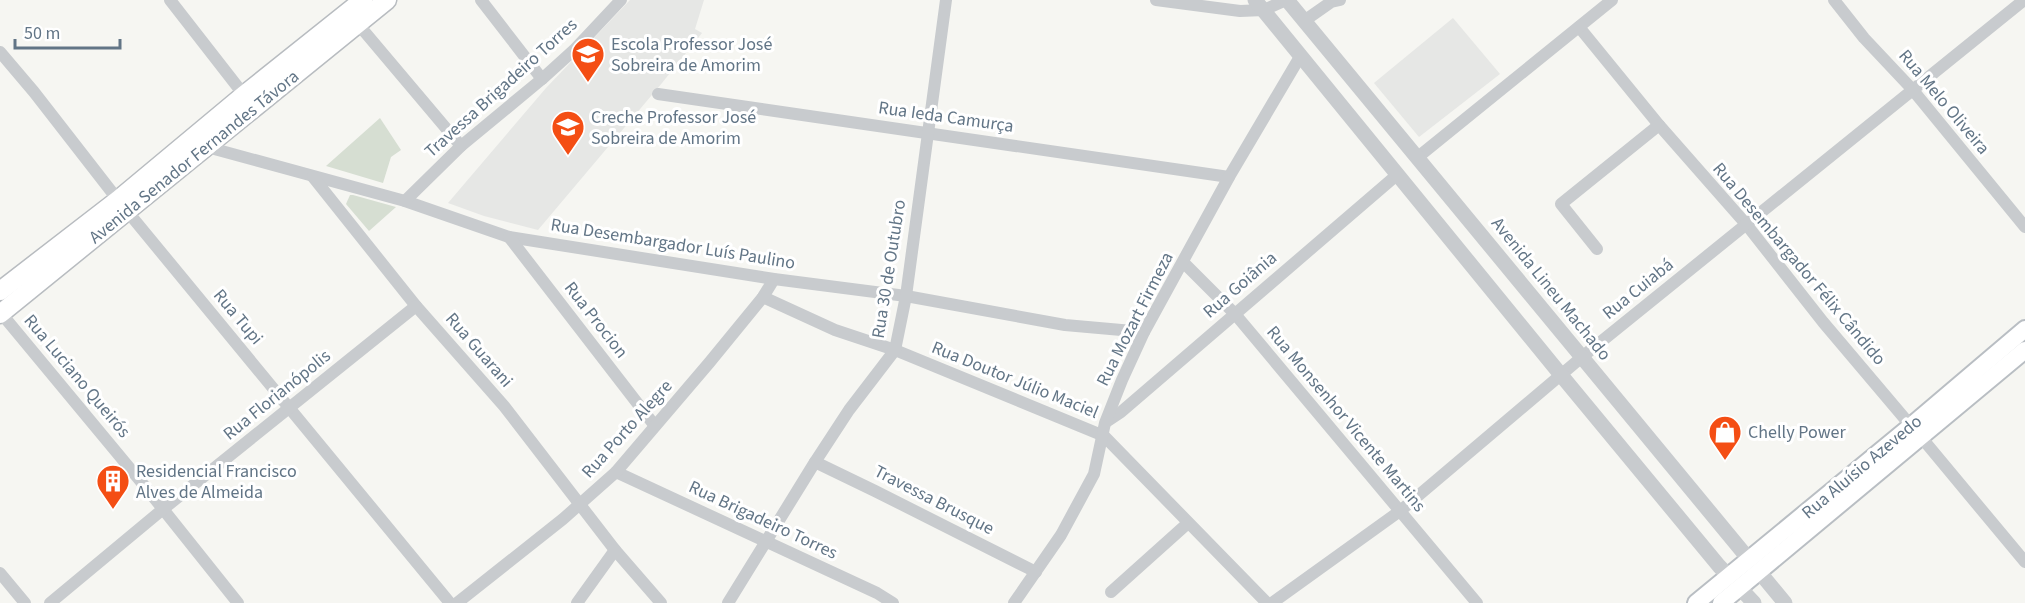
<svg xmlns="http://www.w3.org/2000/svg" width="2025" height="603" viewBox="0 0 2025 603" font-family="'Source Sans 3',sans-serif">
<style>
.built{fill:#e6e7e5}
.green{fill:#d6ded2}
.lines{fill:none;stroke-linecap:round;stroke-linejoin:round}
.secondary-casing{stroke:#b9bec3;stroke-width:20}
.primary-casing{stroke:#b8bcc0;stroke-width:21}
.minor{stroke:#c8cbce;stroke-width:12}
.tertiary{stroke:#c8cbce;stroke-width:15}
.secondary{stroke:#fff;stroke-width:16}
.primary{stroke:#fff;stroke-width:18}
.labels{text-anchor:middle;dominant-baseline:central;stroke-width:6;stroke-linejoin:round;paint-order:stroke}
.poi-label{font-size:18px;fill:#627586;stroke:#fff;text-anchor:start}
.street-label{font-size:18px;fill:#627586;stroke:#fff}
</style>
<rect width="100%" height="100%" fill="#f6f6f2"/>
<g class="built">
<path d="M630,0H704L695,29L702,33L662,83L538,230L484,216L448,203L546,88Z"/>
<path d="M1453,18L1500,74L1419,137L1374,83Z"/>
</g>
<g class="green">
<path d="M380,118L401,150L391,157L383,183L326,166Z"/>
<path d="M350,195H353L396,207L369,231L346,204Z"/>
</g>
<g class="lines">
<defs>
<g id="secondary">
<path d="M1696,603L1911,426L2025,329"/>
<path d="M1721,603L2025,350"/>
</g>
<g id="primary">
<path d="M0,291L118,200L244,95L363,0"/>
<path d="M0,314L387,0"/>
</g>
</defs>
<use href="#secondary" class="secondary-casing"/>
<use href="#primary" class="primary-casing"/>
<g class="minor">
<path d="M170,0L244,95"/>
<path d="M481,0L542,79"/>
<path d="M1156,0L1240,11L1264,10L1286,0"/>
<path d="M1834,0L1864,38L1912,89L2025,227"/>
<path d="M1304,21L1331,2L1340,0"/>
<path d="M358,24L461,146"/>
<path d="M1579,27L1659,125L1746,224L1823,322L1911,426"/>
<path d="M0,52L34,92L118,200L450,603"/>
<path d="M658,94L1229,177"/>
<path d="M207,147L405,201L509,237L774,279L906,296L1065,325L1144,332"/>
<path d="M1418,157L1612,0"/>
<path d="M313,177L416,306L504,406L615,550L661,603"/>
<path d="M405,201L461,146L542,79L574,50L621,0"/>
<path d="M509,237L655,426"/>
<path d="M1597,249L1561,204L1659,125"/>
<path d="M1183,262L1235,314L1477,603"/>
<path d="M763,297L835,330L895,350L1104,436L1267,603"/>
<path d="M1,313L147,489L238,603"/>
<path d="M1106,422L1121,412L1398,174"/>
<path d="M1921,437L2025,562"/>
<path d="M815,462L875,491L1036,572"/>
<path d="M616,472L877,593L893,603"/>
<path d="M0,573L25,603"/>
<path d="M1111,592L1188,523"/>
<path d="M50,603L162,510L416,306"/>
<path d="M457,603L563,519L616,472L709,363L763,297L774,279"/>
<path d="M577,603L615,550"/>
<path d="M728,603L815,462L849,410L895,350L906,296L946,0"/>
<path d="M1014,603L1061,535L1094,474L1105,423L1122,380L1144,332L1229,177L1301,55"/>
<path d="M1272,603L1400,511L1582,357L2024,0"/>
</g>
<g class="tertiary">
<path d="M1255,0L1561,375L1719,566L1754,603"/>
<path d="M1287,0L1785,603"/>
</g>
<use href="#secondary" class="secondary"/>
<use href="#primary" class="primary"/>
</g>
<defs>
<symbol id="school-pin" viewBox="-11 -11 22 30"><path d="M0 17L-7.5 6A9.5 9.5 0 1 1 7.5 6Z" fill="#f44e14" stroke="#fff"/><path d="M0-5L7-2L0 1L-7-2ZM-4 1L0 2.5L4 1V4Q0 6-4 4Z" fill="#fff"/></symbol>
<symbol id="shop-pin" viewBox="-11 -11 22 30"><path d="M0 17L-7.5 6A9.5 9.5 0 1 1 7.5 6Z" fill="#f44e14" stroke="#fff"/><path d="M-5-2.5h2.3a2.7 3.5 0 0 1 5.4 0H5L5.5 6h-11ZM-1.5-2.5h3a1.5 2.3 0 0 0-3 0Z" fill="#fff"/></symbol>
<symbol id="building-pin" viewBox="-11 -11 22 30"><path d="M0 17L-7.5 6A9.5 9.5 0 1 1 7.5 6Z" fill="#f44e14" stroke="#fff"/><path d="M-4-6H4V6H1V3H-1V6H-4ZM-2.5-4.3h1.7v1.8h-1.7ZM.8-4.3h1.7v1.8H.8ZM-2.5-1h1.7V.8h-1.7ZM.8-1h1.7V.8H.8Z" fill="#fff"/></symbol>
</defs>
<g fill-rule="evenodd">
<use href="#school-pin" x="569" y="35" width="38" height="52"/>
<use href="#school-pin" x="549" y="108" width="38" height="52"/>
<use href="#shop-pin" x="1706" y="413" width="38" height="52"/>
<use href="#building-pin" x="94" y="462" width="38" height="52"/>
</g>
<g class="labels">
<g class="poi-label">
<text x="611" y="44">Escola Professor José<tspan x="611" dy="21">Sobreira de Amorim</tspan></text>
<text x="591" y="117">Creche Professor José<tspan x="591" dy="21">Sobreira de Amorim</tspan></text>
<text x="1748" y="432">Chelly Power</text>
<text x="136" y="471">Residencial Francisco<tspan x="136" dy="21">Alves de Almeida</tspan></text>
</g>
<g class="street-label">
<text transform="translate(501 88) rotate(-42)">Travessa Brigadeiro Torres</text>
<text transform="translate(1944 102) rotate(50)">Rua Melo Oliveira</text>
<text transform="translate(946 117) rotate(8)">Rua Ieda Camurça</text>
<text transform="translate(194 157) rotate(-39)">Avenida Senador Fernandes Távora</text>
<text transform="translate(673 244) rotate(9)">Rua Desembargador Luís Paulino</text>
<text transform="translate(1799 264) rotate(50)">Rua Desembargador Félix Cândido</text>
<text transform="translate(889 269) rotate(-81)">Rua 30 de Outubro</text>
<text transform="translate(1240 285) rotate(-41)">Rua Goiânia</text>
<text transform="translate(1551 289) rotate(51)">Avenida Lineu Machado</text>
<text transform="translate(1638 289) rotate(-39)">Rua Cuiabá</text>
<text transform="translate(238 317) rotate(50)">Rua Tupi</text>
<text transform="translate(1135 319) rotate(-63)">Rua Mozart Firmeza</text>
<text transform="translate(596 320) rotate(52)">Rua Procion</text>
<text transform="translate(479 350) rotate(49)">Rua Guarani</text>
<text transform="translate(77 376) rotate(50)">Rua Luciano Queirós</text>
<text transform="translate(1015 380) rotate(22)">Rua Doutor Júlio Maciel</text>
<text transform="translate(277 395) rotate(-39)">Rua Florianópolis</text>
<text transform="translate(1346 419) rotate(50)">Rua Monsenhor Vicente Martins</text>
<text transform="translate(627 429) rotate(-48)">Rua Porto Alegre</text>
<text transform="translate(1862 467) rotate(-40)">Rua Aluísio Azevedo</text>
<text transform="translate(934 500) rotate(27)">Travessa Brusque</text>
<text transform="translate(763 520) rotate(25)">Rua Brigadeiro Torres</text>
</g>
</g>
<path d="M15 39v9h105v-9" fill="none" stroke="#627586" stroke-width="3"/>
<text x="24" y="39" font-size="18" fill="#627586" stroke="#ffffff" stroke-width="4.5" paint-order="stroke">50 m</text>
</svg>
